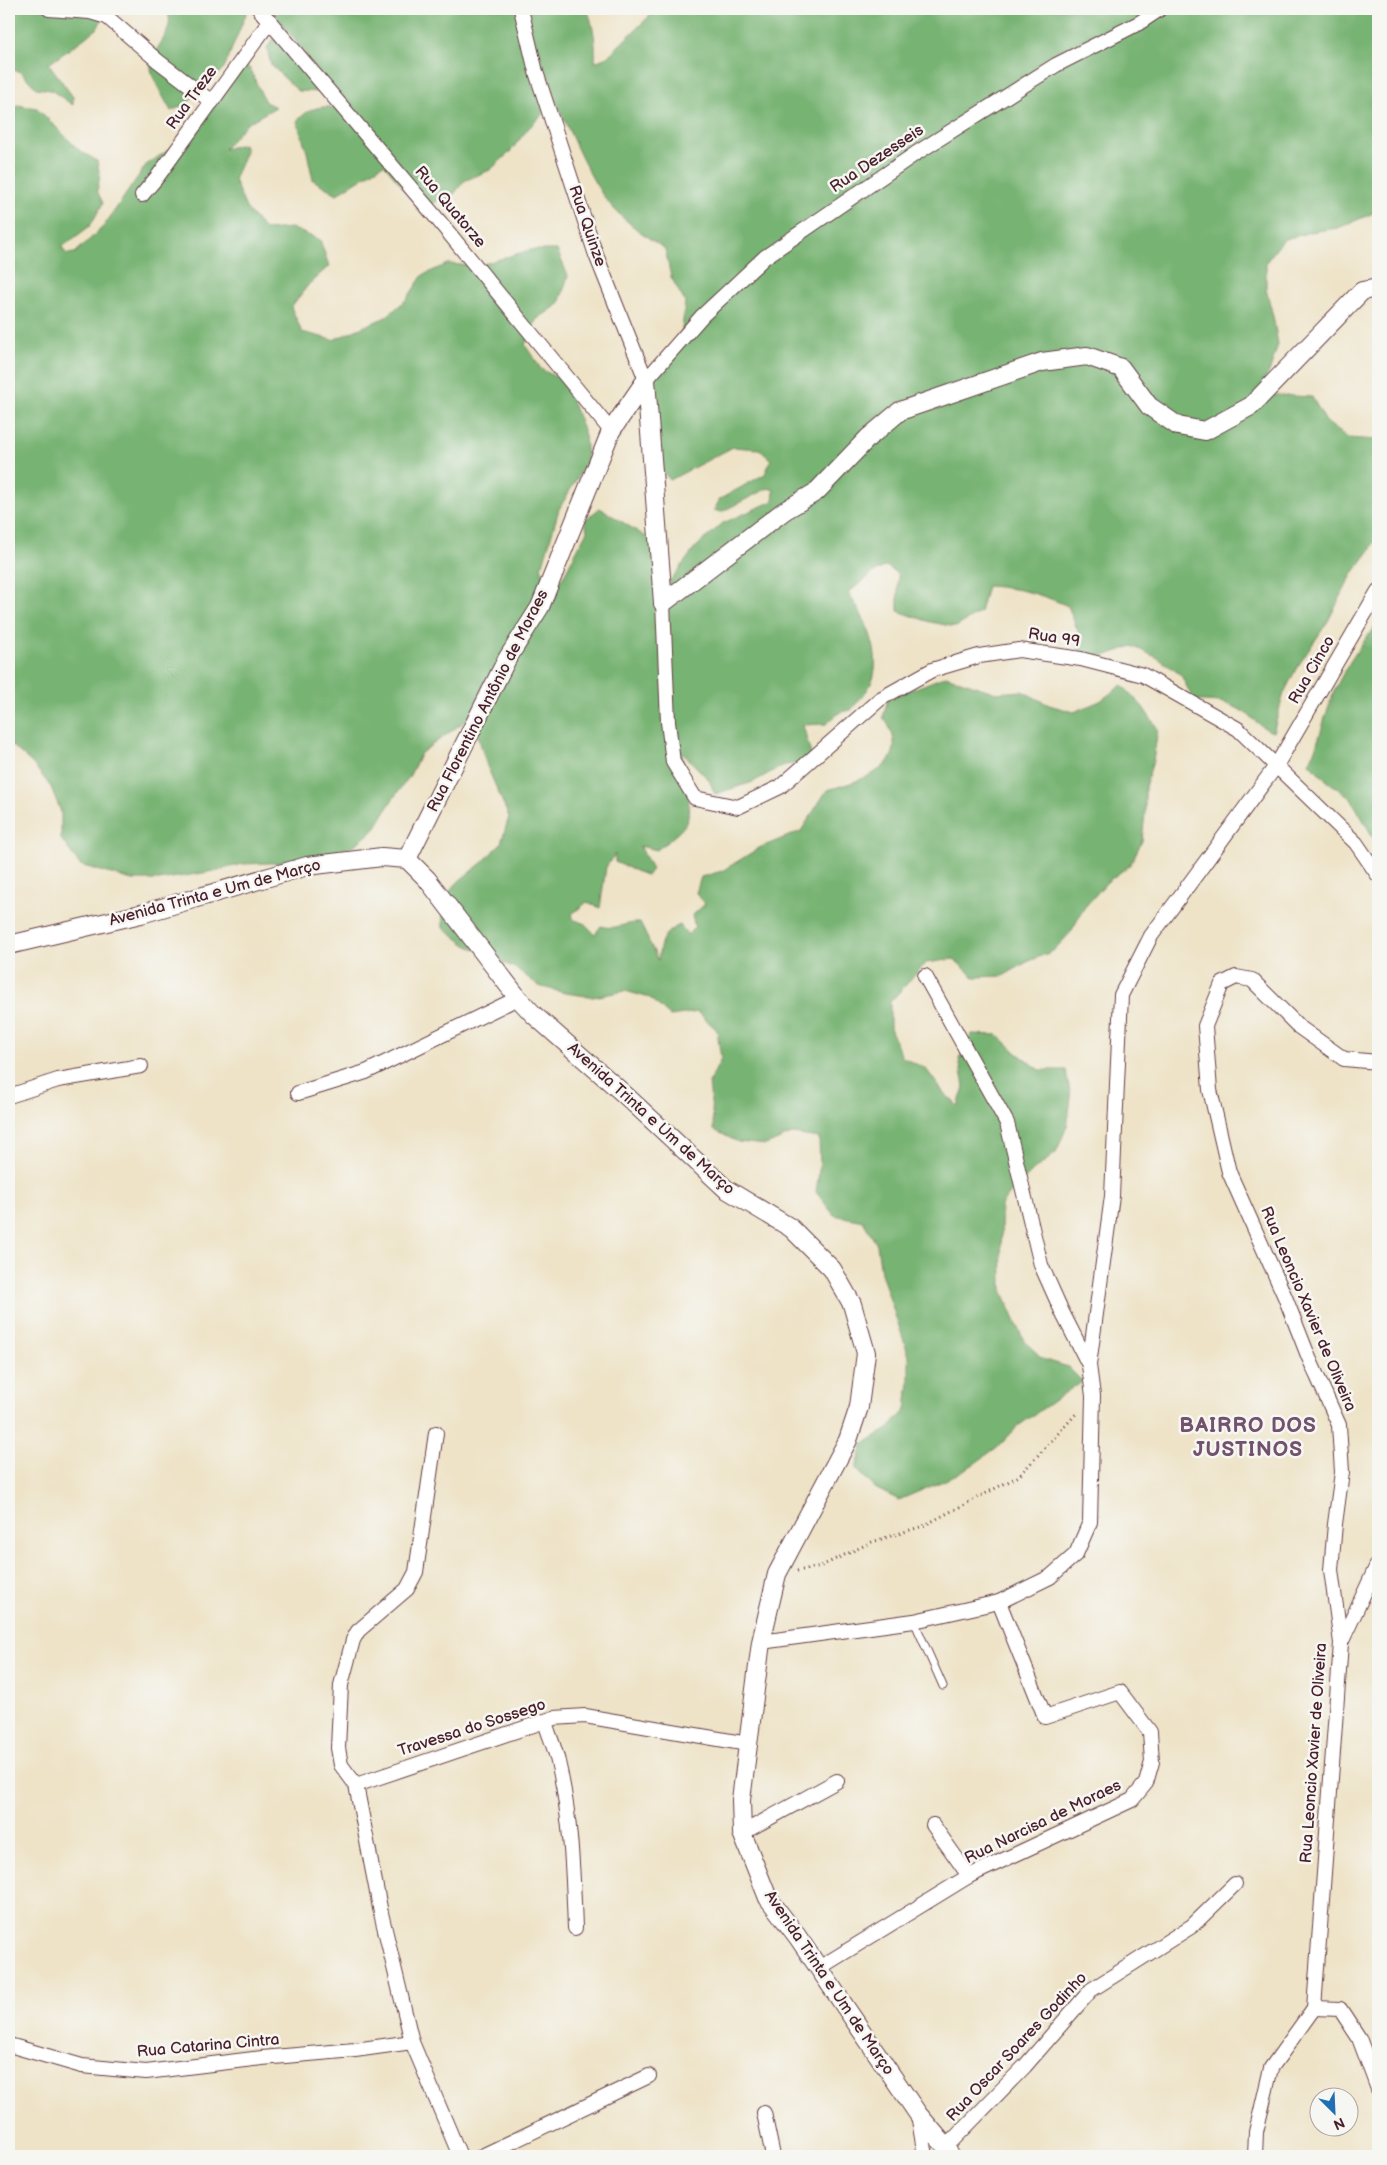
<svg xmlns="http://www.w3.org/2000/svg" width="1387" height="2165" viewBox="0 0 1387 2165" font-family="'Balsamiq Sans',sans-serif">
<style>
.forest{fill:#77b372;stroke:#60694e}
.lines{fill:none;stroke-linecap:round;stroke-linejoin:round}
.service-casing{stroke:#633c42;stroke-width:9}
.minor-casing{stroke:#633c42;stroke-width:16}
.tertiary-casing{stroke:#633c42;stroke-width:20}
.path{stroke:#633c42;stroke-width:3;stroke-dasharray:1 4;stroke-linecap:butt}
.service{stroke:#fff;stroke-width:7}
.minor{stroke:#fff;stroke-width:14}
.tertiary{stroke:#fff;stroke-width:18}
.labels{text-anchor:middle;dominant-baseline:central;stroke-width:5;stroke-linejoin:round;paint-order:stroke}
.street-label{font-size:16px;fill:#4a1f2b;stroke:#f6f6f2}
.district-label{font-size:21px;font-weight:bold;letter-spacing:1px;fill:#73526e;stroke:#f6f6f2}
</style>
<rect width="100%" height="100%" fill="#f6f6f2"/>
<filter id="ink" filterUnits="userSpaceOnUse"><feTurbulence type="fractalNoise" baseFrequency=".02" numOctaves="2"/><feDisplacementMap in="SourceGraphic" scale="10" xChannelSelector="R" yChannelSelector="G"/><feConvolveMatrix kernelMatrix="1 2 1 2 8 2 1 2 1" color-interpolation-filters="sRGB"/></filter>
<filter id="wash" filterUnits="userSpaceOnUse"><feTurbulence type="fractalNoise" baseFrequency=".0096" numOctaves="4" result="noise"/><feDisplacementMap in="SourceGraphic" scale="20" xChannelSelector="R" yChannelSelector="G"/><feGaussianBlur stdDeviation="1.12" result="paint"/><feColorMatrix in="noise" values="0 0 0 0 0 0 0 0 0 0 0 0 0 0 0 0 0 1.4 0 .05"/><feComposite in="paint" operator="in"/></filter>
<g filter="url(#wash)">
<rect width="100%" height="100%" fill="#eee3c7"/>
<g class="forest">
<path d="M9,9H107L97,29L49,64L73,97V105L51,90L36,88L21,72L9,69Z"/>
<path d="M166,9H248L224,68L186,104L171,111C165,99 149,76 151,63C155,45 178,29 166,9Z"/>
<path d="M271,9H587C594,26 596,43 595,62L607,57L657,9H1378V211L1338,228L1310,232L1283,240L1266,262V289L1273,316L1278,344L1270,370L1258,394L1312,397L1326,422L1348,438L1378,440V534L1370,550L1353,573L1328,621L1296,669L1284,693L1273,732C1263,729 1255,720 1247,714C1227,701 1217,701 1194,701L1181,675L1158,658L1132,646L1107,655L1079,658L1078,631L1068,606C1038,593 1019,588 987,586L980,612L956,627L930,622L898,611V574L886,566L874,572L848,593C864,616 882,650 873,679C870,689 858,701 851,710L840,712L826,724L803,725L813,762L784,765L753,782L715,794L709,780L681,751C684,768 695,813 684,826C677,835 666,842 657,850L640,846L652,869L647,876L615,862V854L606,867L600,908L587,902L572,914L574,920L584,923L595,934L601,926C615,931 625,922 640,923L658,960C661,941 661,934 680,925L688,935L695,926L692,916L705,904L696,893L701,877L722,871L759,848L801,831L827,790C863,780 918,765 883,717L888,699L946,676L996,693L1022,691L1049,705L1074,712L1100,701L1122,685L1142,706L1158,729L1153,761L1145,787V813L1142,841L1130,865L1107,882L1084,908L1071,932L1053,951L1027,962L1003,976L974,977L954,959L926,963L890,1002V1028L902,1057L926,1069L943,1092L958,1106L964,1087L959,1059L972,1034L998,1035L1017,1053L1040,1070H1066L1071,1098L1067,1126L1056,1153L1034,1170L1012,1191L1001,1205L1002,1290L1024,1341L1043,1359L1068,1367L1082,1381L1018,1426L1000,1445L974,1464L950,1478L899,1500L875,1488L856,1469L864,1443L888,1429L906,1410L909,1382V1356L881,1273L877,1245L863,1221L834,1215L816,1192L820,1164L819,1138L792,1134L766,1145L738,1142L714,1130L709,1083L721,1059L717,1030L698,1012L670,1016L650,998L625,991L593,997L565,993L539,986L517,969L466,945L443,928L442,899L460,880L483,862L501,843L509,817L487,766L472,716L421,753L409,777L392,800L374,830L352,847L298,862L242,864L215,871L159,880H132L80,865L61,839V812L51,787L33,764L9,743V309L14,306L9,298V111L17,105L37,108L79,150L97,161L100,176L97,191L103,203L90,226L62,247L66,254L75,253L104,226L146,165L185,139L239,60L250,69L265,102L276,107L246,124L224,149L244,144L246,151L234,180L246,208L265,230L291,228L320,240L329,266L309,284L291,307L302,332L333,340L386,317L406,300L423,275L448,264L477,266L530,250H557L568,276L559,304L536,320L525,345L541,369L565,382L585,435L587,461L559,509L543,564L541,565L546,588L562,579L587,531L585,520L600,508L651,540L666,586L696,547L723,523L773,501L774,490L768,488L721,512L714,510L720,499L765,474L771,460L759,449L733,447L670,480L653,460L641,404L682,330L685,302L671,277L665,249C642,234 618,217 602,194C583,165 570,132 556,101L527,130L509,153L490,170L464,181L447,203L440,200L417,210V205L384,164L337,194L313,180L307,152L297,121C309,108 320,105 338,108L323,92L298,91L271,65L267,48L274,38L307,56Z"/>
<path d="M1378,622V846L1350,797L1327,781L1309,763C1320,741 1324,717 1333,694C1344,668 1361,645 1378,622Z"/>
</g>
</g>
<g filter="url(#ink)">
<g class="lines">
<defs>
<path id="service" d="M914,1621L943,1686"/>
<g id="minor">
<path d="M49,9L90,12L107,17L158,61L212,102"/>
<path d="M259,9L439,221L611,431"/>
<path d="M521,9L536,72L596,255L646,380L702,316L765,257L915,154L1056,65L1139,23L1160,9"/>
<path d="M142,195L158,176L270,21"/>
<path d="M663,603L668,722L673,762L695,798L738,807L780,787L880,699L932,670L979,656L1019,650L1081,659L1143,675L1238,729L1356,843L1378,875"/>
<path d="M925,976L1007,1123L1041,1265L1063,1314L1089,1365"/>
<path d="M298,1093L366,1072L518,998"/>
<path d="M9,1096L58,1080L141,1066"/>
<path d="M436,1433L416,1572L407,1589L358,1631L353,1640L341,1685L338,1748L341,1765L356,1785L381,1913L412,2042L460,2156"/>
<path d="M761,1642L914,1621L999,1602L1050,1577L1076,1554L1090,1522L1093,1396L1089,1365L1112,1196L1121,995L1151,936L1276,766L1378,591"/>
<path d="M1341,1643L1378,1563"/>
<path d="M545,1722C549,1735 555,1748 558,1762C571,1816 573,1872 575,1928"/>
<path d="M356,1785L554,1718L585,1716L748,1744"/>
<path d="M933,1825L969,1876"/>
<path d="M742,1833L837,1781"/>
<path d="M819,1968L969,1876L1132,1800L1146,1783L1152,1762L1150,1732L1120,1692L1045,1717L999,1602"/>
<path d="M1314,2008L1340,2009L1359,2038L1378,2089"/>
<path d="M9,2045L82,2066L146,2072L262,2058L355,2050L412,2042"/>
<path d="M764,2113L773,2156"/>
<path d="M918,2114L925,2156"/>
<path d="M946,2147L1025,2066L1091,1990L1192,1926L1235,1884"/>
<path d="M482,2156L649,2076"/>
<path d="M1255,2156L1256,2132L1271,2068L1314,2008L1341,1643L1331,1570L1335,1524L1342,1472L1339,1425L1309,1358L1285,1297L1229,1172L1210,1090L1205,1026L1222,984L1236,977L1252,980L1299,1027L1344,1059L1378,1062"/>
</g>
<g id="tertiary">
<path d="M646,380L663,603"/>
<path d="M663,603L784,511L816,492L868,438L900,411L1042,362L1087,356L1121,368L1149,406L1178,426L1205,431L1251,406L1362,291L1378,288"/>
<path d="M407,859L507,659L540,607L611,431L646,380"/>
<path d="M9,945L141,914L307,866L382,857L407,859L427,879L518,998L534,1015L624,1094L726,1189L791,1228L832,1269L852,1304L866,1353L859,1407L848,1440L777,1574L761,1642L741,1800L742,1833L768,1898L797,1936L918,2114L946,2147L950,2156"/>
</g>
</defs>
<use href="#service" class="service-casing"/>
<use href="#minor" class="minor-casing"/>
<use href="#tertiary" class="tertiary-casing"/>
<path class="path" d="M797,1571L821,1566L872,1542L923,1526L1019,1476L1077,1413"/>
<use href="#service" class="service"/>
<use href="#minor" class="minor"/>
<use href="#tertiary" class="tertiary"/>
</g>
</g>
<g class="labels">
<g class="street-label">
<text transform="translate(192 98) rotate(-54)">Rua Treze</text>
<text transform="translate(877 159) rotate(-34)">Rua Dezesseis</text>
<text transform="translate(450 207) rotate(50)">Rua Quatorze</text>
<text transform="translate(587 226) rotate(71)">Rua Quinze</text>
<text transform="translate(1054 638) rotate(9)">Rua 99</text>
<text transform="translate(1312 670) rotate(-60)">Rua Cinco</text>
<text transform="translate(488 701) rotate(-63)">Rua Florentino Antônio de Moraes</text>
<text transform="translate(215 893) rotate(-15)">Avenida Trinta e Um de Março</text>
<text transform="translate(651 1119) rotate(42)">Avenida Trinta e Um de Março</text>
<text transform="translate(1308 1309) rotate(67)">Rua Leoncio Xavier de Oliveira</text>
<text transform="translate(472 1728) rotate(-18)">Travessa do Sossego</text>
<text transform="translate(1314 1753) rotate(-86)">Rua Leoncio Xavier de Oliveira</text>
<text transform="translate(1043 1822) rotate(-26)">Rua Narcisa de Moraes</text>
<text transform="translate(829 1983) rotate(56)">Avenida Trinta e Um de Março</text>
<text transform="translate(208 2046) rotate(-5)">Rua Catarina Cintra</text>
<text transform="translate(1017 2047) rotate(-47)">Rua Oscar Soares Godinho</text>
</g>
<g class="district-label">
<text x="1248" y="1425">BAIRRO DOS<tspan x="1248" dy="24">JUSTINOS</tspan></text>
</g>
</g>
<rect width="1387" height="2165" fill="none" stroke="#f6f6f2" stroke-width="30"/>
<g transform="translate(1334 2112) rotate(156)"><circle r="24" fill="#f6f6f2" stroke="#b1a0a2"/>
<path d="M0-4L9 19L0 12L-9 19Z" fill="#1f6fb2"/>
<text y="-8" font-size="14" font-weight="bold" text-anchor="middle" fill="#4a1f2b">N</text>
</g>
</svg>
